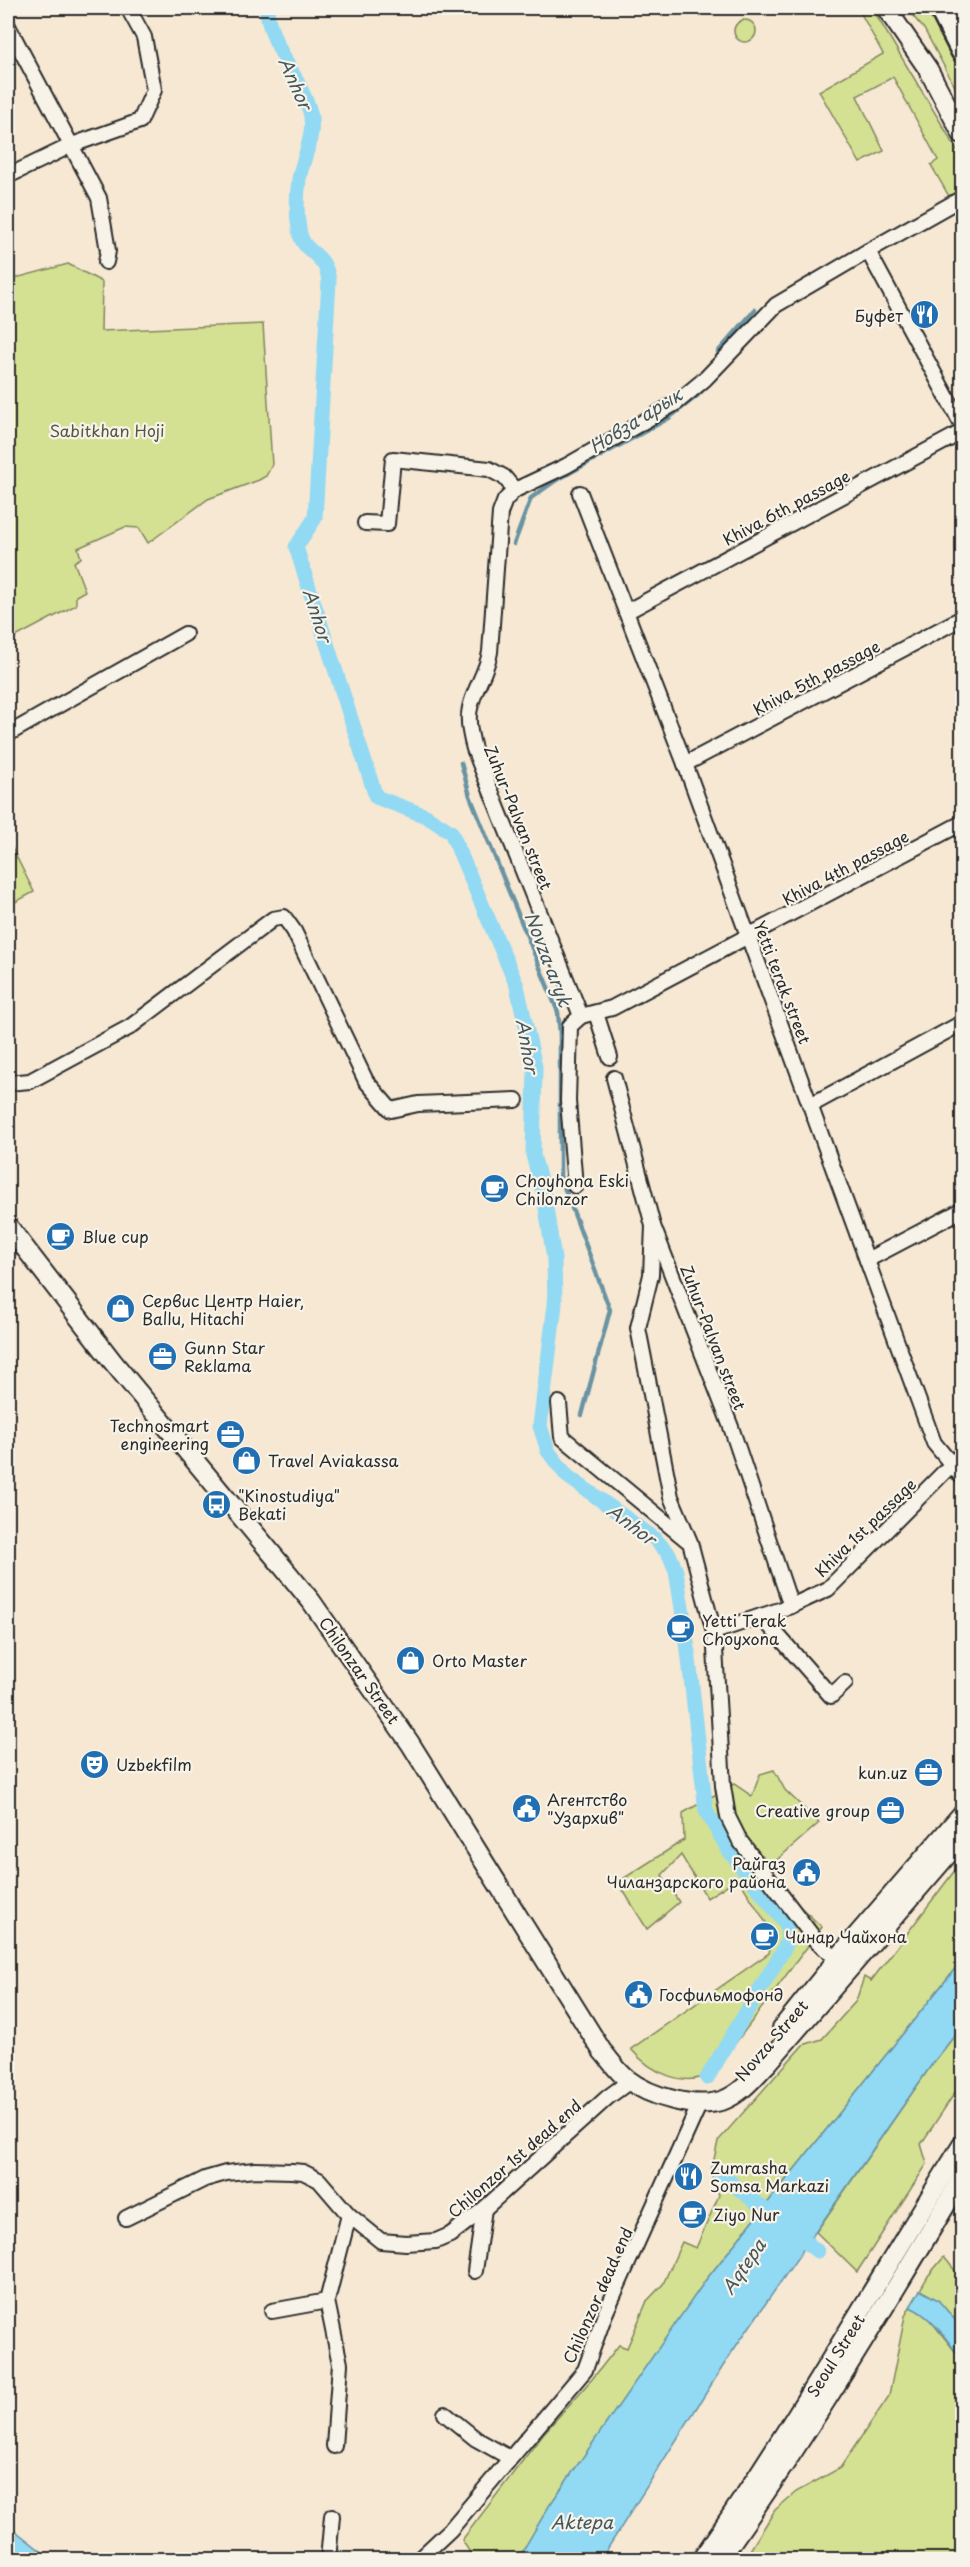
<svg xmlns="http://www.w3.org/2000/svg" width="970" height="2567" viewBox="0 0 970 2567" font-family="'Playpen Sans',sans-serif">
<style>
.green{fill:#d4e092;stroke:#80865e;stroke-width:1.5}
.water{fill:#92d9f3;stroke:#6993a3;stroke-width:1.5}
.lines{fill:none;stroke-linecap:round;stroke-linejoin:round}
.stream{stroke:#6993a3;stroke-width:4.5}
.canal{stroke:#92d9f3;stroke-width:15}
.street-casing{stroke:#2b2b2b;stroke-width:18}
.secondary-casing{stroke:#2b2b2b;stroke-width:22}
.primary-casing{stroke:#2b2b2b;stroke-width:26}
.street{stroke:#f7f3e8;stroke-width:14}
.secondary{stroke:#f7f3e8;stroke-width:18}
.primary{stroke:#f7f3e8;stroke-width:21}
.labels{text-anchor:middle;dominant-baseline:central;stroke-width:4.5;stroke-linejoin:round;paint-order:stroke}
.poi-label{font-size:16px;fill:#2b2b2b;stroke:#f7f3e8;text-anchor:start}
.park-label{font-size:16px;fill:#555845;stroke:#f7f3e8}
.street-label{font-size:16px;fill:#2b2b2b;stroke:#f7f3e8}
.water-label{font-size:18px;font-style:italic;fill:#45565d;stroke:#f7f3e8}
</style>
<rect width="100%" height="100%" fill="#f6e8d3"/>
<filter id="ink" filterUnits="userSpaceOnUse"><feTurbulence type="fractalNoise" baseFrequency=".0167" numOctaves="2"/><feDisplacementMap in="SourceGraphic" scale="12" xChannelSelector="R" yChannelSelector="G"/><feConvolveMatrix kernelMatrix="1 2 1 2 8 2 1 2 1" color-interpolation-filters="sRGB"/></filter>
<g filter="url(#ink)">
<g class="green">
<path d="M862,8H872L962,158V191L950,198L931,165L938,160L893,77L857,96L884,151L860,163L819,91L883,54L859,10Z"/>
<path d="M906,8H929L962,72V100L924,29Z"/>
<circle cx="745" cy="31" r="11"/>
<path d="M68,264L102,282L101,331L263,324L272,465L266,476L259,480L208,499L148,543L139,528L125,527L78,548L81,558L74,562L85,591L76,596V605L8,641V280Z"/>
<path d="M8,840L34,892L8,906Z"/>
<path d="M774,1770L785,1790L819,1823L763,1872L822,1927L714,2072C685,2090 650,2072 631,2049L769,1953L773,1934L738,1878L707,1898L681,1855L662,1875L679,1902L647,1929L618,1882L684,1840L683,1813L734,1784L752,1796L760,1774Z"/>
<path d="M962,1861V1960L705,2281L519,2559H474L462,2540L543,2434L593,2378L619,2345L627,2348L647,2301L663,2284L682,2242L696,2248L719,2195L711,2173L718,2141L803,2045L822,2039L856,2001L864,1977L871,1981Z"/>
<path d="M962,2026V2082L921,2144L927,2164L857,2272L816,2232L930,2067Z"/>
<path d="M944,2257L962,2279V2328L938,2300L920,2290L928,2276Z"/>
<path d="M910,2307L923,2313L931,2321L962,2360V2559L744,2560L775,2510L796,2492L840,2468L889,2396L905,2316Z"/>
</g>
<g class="water">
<path d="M962,1960V2026L930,2067L732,2352L601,2559H518L549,2506L705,2281Z"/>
<path d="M920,2290L938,2300L962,2328V2360C947,2340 933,2317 910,2307Z"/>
<path d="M8,2525L51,2559H8Z"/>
</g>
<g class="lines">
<g class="stream">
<path d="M721,358L718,352L755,310"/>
<path d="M514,544L531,498L555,481L669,418L697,396L720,373"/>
<path d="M461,763L470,796L558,1012L560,1034V1176L610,1310L582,1415"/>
</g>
<g class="canal">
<path d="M267,8C268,43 300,76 310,112C316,135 303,157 299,179C297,195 296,213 299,229C302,256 325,249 329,281L315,518L296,547L376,797L426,816L451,832L517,986L535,1067L533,1155L544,1195L554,1259L555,1304L540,1426L548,1451L567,1476L654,1538L669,1554L676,1571L686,1633L706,1811L730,1852L787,1925L788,1940L784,1949L707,2078"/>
<path d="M719,2173L817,2251"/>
</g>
<defs>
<g id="street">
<path d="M8,26L99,198L108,251L106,262"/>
<path d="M8,176L72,145L140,121L154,90L144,37L128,8"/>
<path d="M962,198L868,251L962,425"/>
<path d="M580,493L685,764L934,1443L962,1477"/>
<path d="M365,523L387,524L393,459L489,469L504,477L515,490"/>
<path d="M626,612L962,432"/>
<path d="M8,734L185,634"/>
<path d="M685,764L962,618"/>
<path d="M596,1013L610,1057"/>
<path d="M581,1016L612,1008L962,823"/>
<path d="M614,1078L653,1226L731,1427L791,1606"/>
<path d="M8,1083L30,1081L130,1027L273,919L284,917L294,931L366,1081L391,1110L418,1104L516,1100"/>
<path d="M811,1105L962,1023"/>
<path d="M575,1186L568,1101L570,1026L581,1016L474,749C471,738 468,726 469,715C470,695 487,673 490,652L500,513L505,500L515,490L566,466L676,403L705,379L776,305L868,251"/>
<path d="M653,1226L651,1275L638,1328L671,1497L690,1542L714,1632L723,1786L728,1817L740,1841L817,1942L844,1965"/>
<path d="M867,1260L962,1210"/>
<path d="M559,1403L562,1437L687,1540"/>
<path d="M761,1616L831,1696L845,1683"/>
<path d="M714,1632L791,1606L828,1589L962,1454"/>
<path d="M126,2218L205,2179L226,2173L255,2170L292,2171L303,2172L319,2180L349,2215L381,2241L406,2243L436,2241L450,2235L484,2209L608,2097L630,2081"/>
<path d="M475,2271L484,2209"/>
<path d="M272,2311L327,2301"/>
<path d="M445,2414L476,2439L510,2458"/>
<path d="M334,2446L340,2364L327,2301L349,2215"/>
<path d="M328,2560L332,2516"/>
<path d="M418,2560L450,2530L585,2370L605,2314L700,2103"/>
</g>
<g id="secondary">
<path d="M886,8L928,69L962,134"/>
<path d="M8,1226L113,1362L311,1601L410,1743L602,2051C610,2060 617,2071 627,2079C650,2097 696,2110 724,2100C742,2093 754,2077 767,2064L962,1838"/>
<path d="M782,2028L852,1941L962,1814"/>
<path d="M701,2560C795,2425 875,2284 962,2145"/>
<path d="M719,2560C807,2436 885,2307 962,2178"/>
</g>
<path id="primary" d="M940,8L962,51"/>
</defs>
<use href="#street" class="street-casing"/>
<use href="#secondary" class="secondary-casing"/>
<use href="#primary" class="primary-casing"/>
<use href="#street" class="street"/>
<use href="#secondary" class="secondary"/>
<use href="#primary" class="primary"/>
</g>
</g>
<defs>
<symbol id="restaurant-disc" viewBox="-11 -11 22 22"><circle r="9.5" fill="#1f6fb2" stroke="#f7f3e8"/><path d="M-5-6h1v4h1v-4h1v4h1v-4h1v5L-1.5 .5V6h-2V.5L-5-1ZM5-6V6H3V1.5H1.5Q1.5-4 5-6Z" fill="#fff"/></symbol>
<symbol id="cafe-disc" viewBox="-11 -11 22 22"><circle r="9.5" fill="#1f6fb2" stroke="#f7f3e8"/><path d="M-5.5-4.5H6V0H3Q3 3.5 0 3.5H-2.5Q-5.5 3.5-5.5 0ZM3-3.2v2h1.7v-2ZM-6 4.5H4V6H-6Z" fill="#fff"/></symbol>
<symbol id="shop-disc" viewBox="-11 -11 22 22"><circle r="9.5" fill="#1f6fb2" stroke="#f7f3e8"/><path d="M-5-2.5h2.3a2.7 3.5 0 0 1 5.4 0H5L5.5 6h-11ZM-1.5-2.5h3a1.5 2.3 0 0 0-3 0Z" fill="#fff"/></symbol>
<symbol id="office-disc" viewBox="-11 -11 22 22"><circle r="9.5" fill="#1f6fb2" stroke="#f7f3e8"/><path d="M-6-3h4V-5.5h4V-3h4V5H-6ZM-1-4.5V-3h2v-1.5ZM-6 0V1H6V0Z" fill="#fff"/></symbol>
<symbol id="bus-disc" viewBox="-11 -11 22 22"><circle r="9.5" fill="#1f6fb2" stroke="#f7f3e8"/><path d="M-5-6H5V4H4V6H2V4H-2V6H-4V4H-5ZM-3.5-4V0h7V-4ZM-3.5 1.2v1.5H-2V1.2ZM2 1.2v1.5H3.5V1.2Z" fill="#fff"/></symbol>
<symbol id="theatre-disc" viewBox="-11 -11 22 22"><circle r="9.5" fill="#1f6fb2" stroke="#f7f3e8"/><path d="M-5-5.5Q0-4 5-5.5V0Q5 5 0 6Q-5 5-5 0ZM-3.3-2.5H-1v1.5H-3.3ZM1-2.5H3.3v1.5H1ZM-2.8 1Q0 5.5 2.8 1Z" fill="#fff"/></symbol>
<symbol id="civic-disc" viewBox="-11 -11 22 22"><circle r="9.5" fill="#1f6fb2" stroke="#f7f3e8"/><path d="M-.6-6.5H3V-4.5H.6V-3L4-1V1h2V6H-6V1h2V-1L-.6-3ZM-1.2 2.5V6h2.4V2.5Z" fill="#fff"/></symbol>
</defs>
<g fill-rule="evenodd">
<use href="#restaurant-disc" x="908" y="298" width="33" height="33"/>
<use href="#cafe-disc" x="478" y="1172" width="33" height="33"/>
<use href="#cafe-disc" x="44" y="1220" width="33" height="33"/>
<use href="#shop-disc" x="104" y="1292" width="33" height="33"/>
<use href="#office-disc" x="146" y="1340" width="33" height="33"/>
<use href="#office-disc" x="214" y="1418" width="33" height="33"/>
<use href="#shop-disc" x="230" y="1444" width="33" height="33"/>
<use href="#bus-disc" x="200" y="1488" width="33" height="33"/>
<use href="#cafe-disc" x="664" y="1612" width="33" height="33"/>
<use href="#shop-disc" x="394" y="1644" width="33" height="33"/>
<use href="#theatre-disc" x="78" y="1748" width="33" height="33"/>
<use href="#office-disc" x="912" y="1756" width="33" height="33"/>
<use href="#civic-disc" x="510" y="1792" width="33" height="33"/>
<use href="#office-disc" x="874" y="1794" width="33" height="33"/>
<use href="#civic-disc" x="790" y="1856" width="33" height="33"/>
<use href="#cafe-disc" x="748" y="1920" width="33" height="33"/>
<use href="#civic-disc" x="622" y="1978" width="33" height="33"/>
<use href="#restaurant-disc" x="672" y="2160" width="33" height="33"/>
<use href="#cafe-disc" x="676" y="2198" width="33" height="33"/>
</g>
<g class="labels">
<g class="poi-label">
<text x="903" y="315" text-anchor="end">Буфет</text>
<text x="515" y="1180">Choyhona Eski<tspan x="515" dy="18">Chilonzor</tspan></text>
<text x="82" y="1236">Blue cup</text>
<text x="142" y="1300">Сервис Центр Haier,<tspan x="142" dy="18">Ballu, Hitachi</tspan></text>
<text x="184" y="1347">Gunn Star<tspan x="184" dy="18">Reklama</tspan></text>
<text x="209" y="1425" text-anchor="end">Technosmart<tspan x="209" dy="18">engineering</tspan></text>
<text x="268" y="1460">Travel Aviakassa</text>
<text x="238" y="1495">"Kinostudiya"<tspan x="238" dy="18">Bekati</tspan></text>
<text x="702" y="1620">Yetti Terak<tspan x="702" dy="18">Choyxona</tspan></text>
<text x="432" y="1660">Orto Master</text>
<text x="116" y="1764">Uzbekfilm</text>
<text x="907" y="1772" text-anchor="end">kun.uz</text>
<text x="547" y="1799">Агентство<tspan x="547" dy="18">"Узархив"</tspan></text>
<text x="870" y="1810" text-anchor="end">Creative group</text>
<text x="786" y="1863" text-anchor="end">Райгаз<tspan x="786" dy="18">Чиланзарского района</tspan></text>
<text x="785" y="1936">Чинар Чайхона</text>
<text x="659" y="1994">Госфильмофонд</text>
<text x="710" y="2167">Zumrasha<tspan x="710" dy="18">Somsa Markazi</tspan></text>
<text x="713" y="2214">Ziyo Nur</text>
</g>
<g class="park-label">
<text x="107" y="430">Sabitkhan Hoji</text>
</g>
<g class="street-label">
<text transform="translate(786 507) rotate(-28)">Khiva 6th passage</text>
<text transform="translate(816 677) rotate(-28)">Khiva 5th passage</text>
<text transform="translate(519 817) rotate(68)">Zuhur-Palvan street</text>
<text transform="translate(845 867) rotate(-28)">Khiva 4th passage</text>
<text transform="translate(783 982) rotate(69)">Yetti terak street</text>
<text transform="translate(714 1337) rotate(69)">Zuhur-Palvan street</text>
<text transform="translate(865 1527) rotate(-44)">Khiva 1st passage</text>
<text transform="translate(360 1670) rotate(55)">Chilonzar Street</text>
<text transform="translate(771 2040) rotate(-49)">Novza Street</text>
<text transform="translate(514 2158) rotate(-41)">Chilonzor 1st dead end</text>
<text transform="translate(597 2295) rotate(-66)">Chilonzor dead end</text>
<text transform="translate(835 2355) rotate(-58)">Seoul Street</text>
</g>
<g class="water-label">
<text transform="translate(296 83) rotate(66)">Anhor</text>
<text transform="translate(635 420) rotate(-32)">Новза арык</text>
<text transform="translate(318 615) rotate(72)">Anhor</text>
<text transform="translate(549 959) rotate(69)">Novza aryk</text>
<text transform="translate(528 1046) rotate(80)">Anhor</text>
<text transform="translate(632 1524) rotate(37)">Anhor</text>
<text transform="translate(743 2266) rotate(-55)">Aqtepa</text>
<text x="582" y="2521">Aktepa</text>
</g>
</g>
<rect width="970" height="2567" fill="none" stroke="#f7f3e8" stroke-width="30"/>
<rect x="15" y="15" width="940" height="2537" fill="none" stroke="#2b2b2b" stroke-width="2" filter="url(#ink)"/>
</svg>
